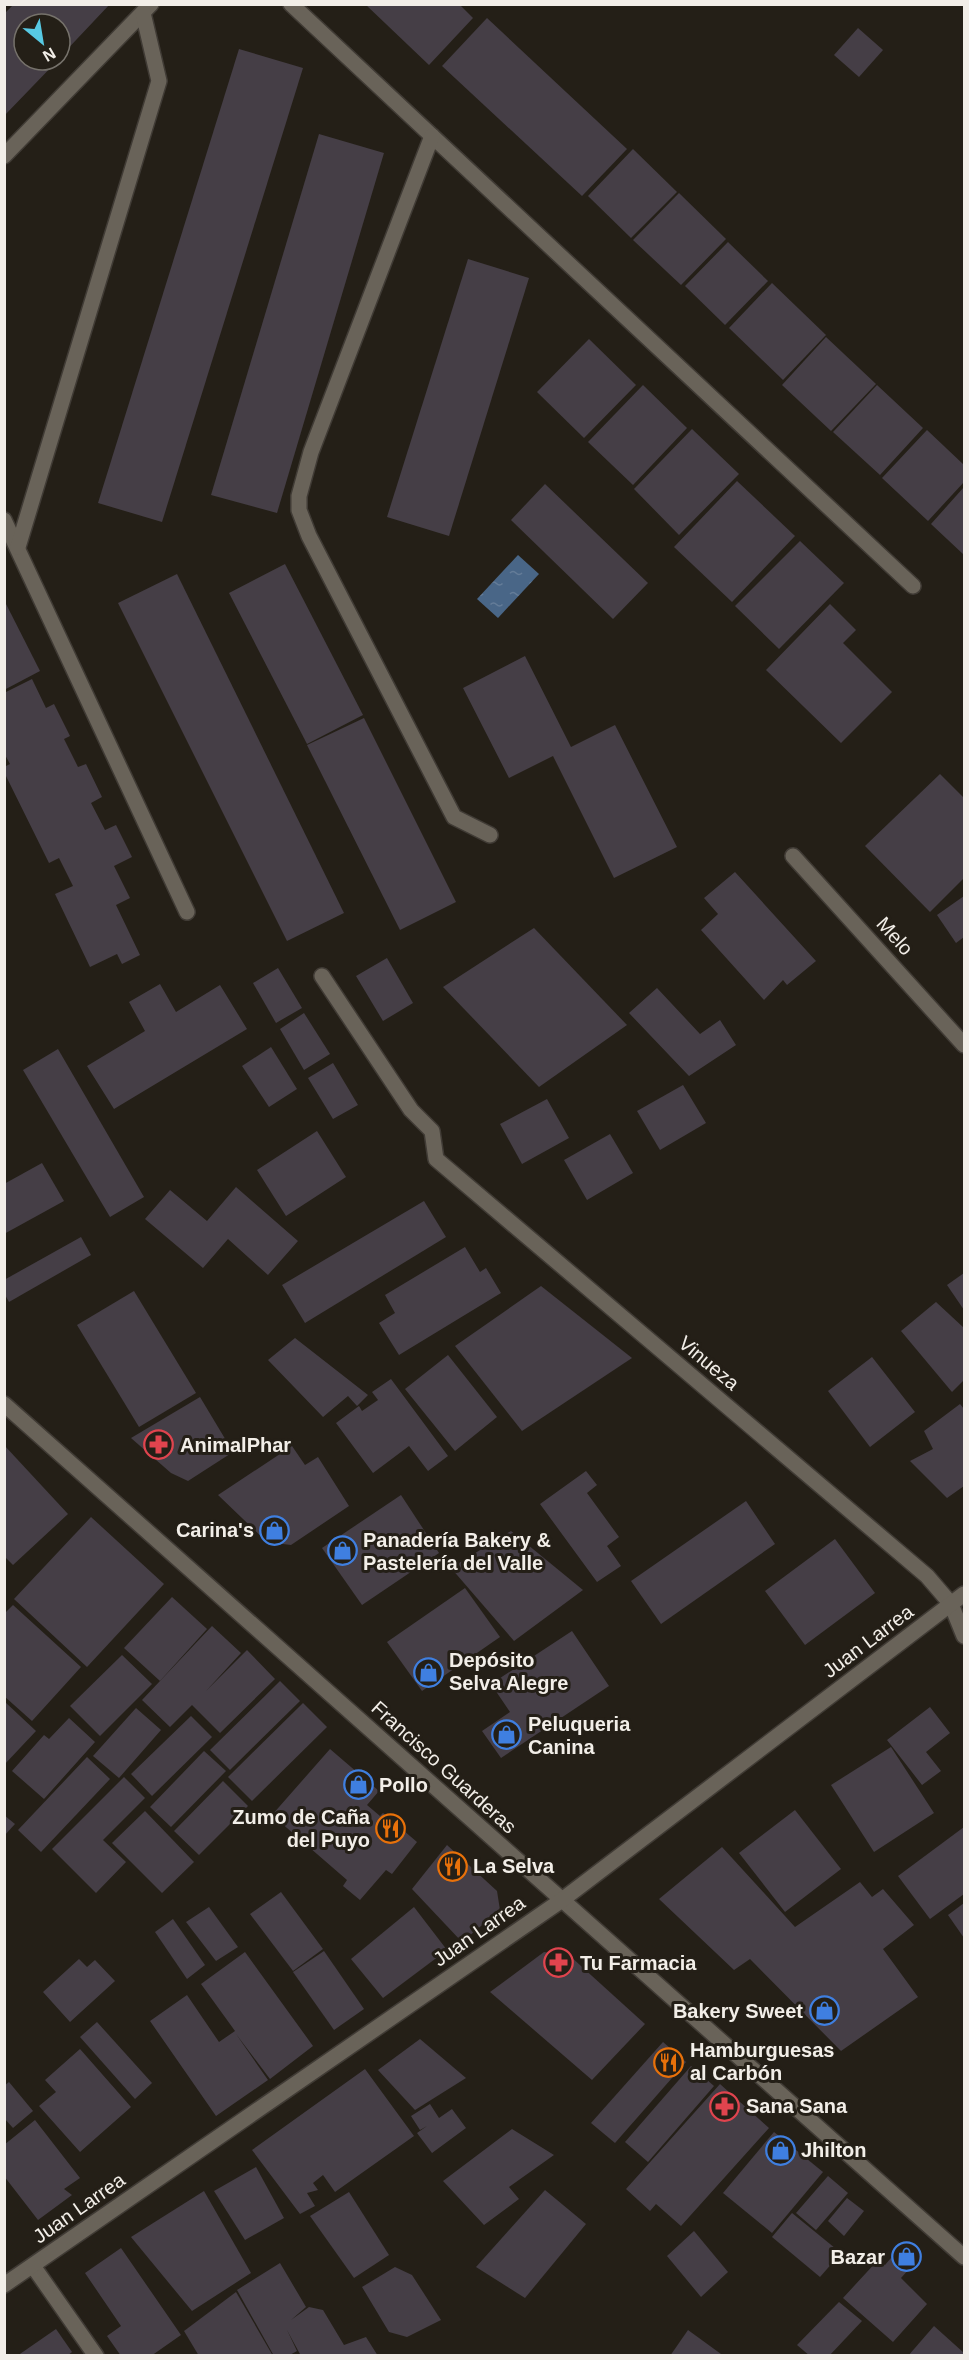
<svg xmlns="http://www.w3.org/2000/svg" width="969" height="2360" viewBox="0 0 969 2360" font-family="Arial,sans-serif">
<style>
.water{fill:url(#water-ripples)}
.building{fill:#453e46}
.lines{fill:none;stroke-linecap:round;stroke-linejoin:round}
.minor-casing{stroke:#403b35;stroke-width:18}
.minor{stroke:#696359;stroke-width:15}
.labels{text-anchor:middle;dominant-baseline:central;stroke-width:6;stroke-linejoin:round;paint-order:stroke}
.street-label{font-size:20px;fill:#f2eee8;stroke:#241f17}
.poi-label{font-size:20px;font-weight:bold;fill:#f2eee8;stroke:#241f17;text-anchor:start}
</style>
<defs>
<pattern id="water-ripples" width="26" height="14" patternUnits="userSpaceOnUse" patternTransform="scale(1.5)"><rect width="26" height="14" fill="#496687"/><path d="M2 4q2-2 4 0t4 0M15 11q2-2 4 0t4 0" fill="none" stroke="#647c98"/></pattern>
</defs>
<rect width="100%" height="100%" fill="#241f17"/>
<path class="water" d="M518,555L539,574L498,618L477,599Z"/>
<g class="building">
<path d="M14,4H110L60,57V24H24V60H58L4,116V14Z"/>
<path d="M365,4H459L473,18L429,65Z"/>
<path d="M487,18L627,149L582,196L442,66Z"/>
<path d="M858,28L883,50L859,77L834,55Z"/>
<path d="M239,49L303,68L162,522L98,503Z"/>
<path d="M319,134L384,153L277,513L211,495Z"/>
<path d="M633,149L677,192L631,238L588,196Z"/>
<path d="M679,193L726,239L681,285L633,240Z"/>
<path d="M728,242L768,281L725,325L685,286Z"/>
<path d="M468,259L529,278L449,536L387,517Z"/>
<path d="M772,283L826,335L783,380L729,328Z"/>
<path d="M826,337L876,384L831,431L782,385Z"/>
<path d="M589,339L636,385L584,438L537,392Z"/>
<path d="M643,385L687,428L633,485L588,442Z"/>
<path d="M877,385L923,428L880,475L833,432Z"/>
<path d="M692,429L739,474L679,535L634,489Z"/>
<path d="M927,430L964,465V482L928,521L882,478Z"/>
<path d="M737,481L795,536L732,602L674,547Z"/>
<path d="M545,484L648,583L613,619L511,520Z"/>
<path d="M964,487V555L931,524Z"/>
<path d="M800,541L844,583L779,649L735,606Z"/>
<path d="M285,564L363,715L307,744L229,593Z"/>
<path d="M177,574L344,913L287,941L118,603Z"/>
<path d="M4,600L40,671L4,690Z"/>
<path d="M830,604L856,630L843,643L892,692L841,743L766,670Z"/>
<path d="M525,656L571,747L615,725L677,847L614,878L553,756L509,778L463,688Z"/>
<path d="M32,679L46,708L54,704L70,736L64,739L78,767L86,764L102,797L91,803L105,830L116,825L132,857L114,866L130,898L116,905L140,955L122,964L117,954L90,967L55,894L73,886L59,858L49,863L4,772V767L10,764L4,753V693Z"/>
<path d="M364,718L456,902L400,930L307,745Z"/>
<path d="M940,774L964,798V878L930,912L865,846Z"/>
<path d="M735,872L816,961L787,985L783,980L764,1000L701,930L718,914L704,898Z"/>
<path d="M964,896V937L956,943L937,915Z"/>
<path d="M534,928L627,1025L539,1087L443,987Z"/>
<path d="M387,958L413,1003L383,1021L356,976Z"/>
<path d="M278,968L302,1008L276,1023L253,983Z"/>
<path d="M160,984L176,1012L220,985L247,1029L114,1109L87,1066L145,1031L129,1002Z"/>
<path d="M657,988L700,1034L720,1020L736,1045L689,1076L629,1013Z"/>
<path d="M304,1013L330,1054L304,1070L280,1029Z"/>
<path d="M271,1047L297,1089L269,1107L242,1066Z"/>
<path d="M58,1049L144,1197L110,1217L23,1070Z"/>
<path d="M333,1063L358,1105L333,1119L308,1078Z"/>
<path d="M683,1085L706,1123L660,1150L637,1111Z"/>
<path d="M547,1099L569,1138L522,1164L500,1124Z"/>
<path d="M317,1131L346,1177L286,1216L257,1170Z"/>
<path d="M610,1134L633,1173L587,1200L564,1160Z"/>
<path d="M42,1163L64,1201L4,1234V1184Z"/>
<path d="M236,1187L298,1241L268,1275L228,1239L203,1268L145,1219L170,1190L207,1221Z"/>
<path d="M424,1201L446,1237L305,1323L282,1285Z"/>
<path d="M81,1237L91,1255L9,1302L4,1293V1280Z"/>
<path d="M465,1247L480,1272L486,1268L501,1293L399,1355L379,1323L395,1313L385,1295Z"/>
<path d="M964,1273V1310L947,1285Z"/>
<path d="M541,1286L632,1358L522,1431L455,1346Z"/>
<path d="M134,1291L196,1393L139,1427L77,1325Z"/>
<path d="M936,1302L964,1328V1380L952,1392L901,1331Z"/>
<path d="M295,1338L368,1395L357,1406L348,1396L323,1417L268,1360Z"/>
<path d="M448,1355L497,1417L455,1451L405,1389Z"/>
<path d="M872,1357L915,1412L870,1447L828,1391Z"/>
<path d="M391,1379L448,1456L428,1471L409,1446L373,1473L336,1423L359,1406L362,1411L378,1400L372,1392Z"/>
<path d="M200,1397L233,1452L188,1481L171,1473L131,1438Z"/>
<path d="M960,1404L964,1409V1486L947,1498L910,1461L933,1449L924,1431Z"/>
<path d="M4,1445L68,1514L13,1565L4,1556Z"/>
<path d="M292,1446L305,1465L318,1457L349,1506L291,1545L267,1542L218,1495Z"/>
<path d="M586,1471L597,1485L587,1493L619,1537L607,1546L621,1566L597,1582L540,1504Z"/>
<path d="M401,1495L439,1553L362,1605L322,1548Z"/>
<path d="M746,1501L775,1544L661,1624L631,1581Z"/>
<path d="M91,1517L164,1584L87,1667L14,1599Z"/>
<path d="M511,1531L583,1590L514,1641L451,1568Z"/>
<path d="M835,1539L875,1593L805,1645L765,1591Z"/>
<path d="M465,1588L500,1637L422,1691L387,1642Z"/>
<path d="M172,1597L207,1629L160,1681L124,1648Z"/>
<path d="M13,1605L81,1667L32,1721L4,1696V1614Z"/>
<path d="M212,1626L241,1653L206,1691L247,1650L275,1679L220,1733L192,1705L170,1727L142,1700Z"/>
<path d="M572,1631L609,1686L501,1758L482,1731L510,1712L491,1684Z"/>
<path d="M122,1655L152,1684L100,1736L70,1706Z"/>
<path d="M280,1681L300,1701L230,1770L210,1750Z"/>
<path d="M4,1701L36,1731L4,1765Z"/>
<path d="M303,1703L327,1727L252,1801L228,1777Z"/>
<path d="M930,1707L950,1733L926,1752L941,1771L922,1785L887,1740Z"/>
<path d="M136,1708L161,1730L119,1778L93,1756Z"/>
<path d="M191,1716L212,1737L152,1796L131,1774Z"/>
<path d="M69,1718L95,1742L44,1799L12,1771L44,1735L49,1739Z"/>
<path d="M891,1747L934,1813L874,1852L831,1785Z"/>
<path d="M330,1749L379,1791L367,1805L380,1816L383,1813L417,1842L392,1874L386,1870L360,1900L343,1886L347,1880L272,1815Z"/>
<path d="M204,1751L226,1771L171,1827L150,1807Z"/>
<path d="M87,1757L110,1779L41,1852L18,1830Z"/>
<path d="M124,1777L145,1798L103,1840L126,1862L96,1893L52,1849Z"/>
<path d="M223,1781L248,1806L199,1855L174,1831Z"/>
<path d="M795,1810L841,1869L785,1912L739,1853Z"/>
<path d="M145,1811L194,1862L162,1893L112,1843Z"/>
<path d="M4,1815L15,1824L4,1836Z"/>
<path d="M964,1827V1894L930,1919L898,1876Z"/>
<path d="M447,1845L497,1891L500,1910L462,1942L412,1889Z"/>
<path d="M722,1847L795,1927L860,1882L872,1897L883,1889L914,1925L883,1949L918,1997L841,2051L750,1959L734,1970L659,1899Z"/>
<path d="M281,1892L323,1949L293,1971L250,1914Z"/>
<path d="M964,1903V1938L948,1915Z"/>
<path d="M209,1907L238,1947L216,1961L186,1922Z"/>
<path d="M414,1907L447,1950L383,1998L351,1959Z"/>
<path d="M173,1919L205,1965L187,1979L155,1932Z"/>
<path d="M324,1951L364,2009L334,2030L293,1972Z"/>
<path d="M245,1952L313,2046L270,2079L236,2034L268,2080L216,2116L150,2021L187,1995L219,2042L235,2031L201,1984Z"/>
<path d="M544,1952L570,1956L645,2024L592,2080L490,1992Z"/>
<path d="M79,1959L87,1967L95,1960L115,1981L70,2022L43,1992Z"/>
<path d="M97,2022L152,2083L135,2099L80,2037Z"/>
<path d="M420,2039L466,2078L415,2110L378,2070Z"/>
<path d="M663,2042L686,2062L615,2143L591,2123Z"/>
<path d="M80,2049L131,2107L80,2152L39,2106L56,2092L45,2080Z"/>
<path d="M691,2066L714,2086L648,2162L625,2142Z"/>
<path d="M365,2069L414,2136L335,2192L323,2175L313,2183L318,2190L307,2193L315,2206L300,2214L252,2150Z"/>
<path d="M9,2082L33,2111L13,2128L4,2118V2086Z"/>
<path d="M720,2084L769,2128L681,2226L656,2204L650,2211L626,2189Z"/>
<path d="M430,2104L439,2118L452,2109L466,2128L432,2153L417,2133L427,2126L420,2130L411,2116Z"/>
<path d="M35,2120L80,2178L64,2189L72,2195L38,2220L4,2176V2145Z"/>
<path d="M512,2129L554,2155L509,2187L519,2199L484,2225L443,2181Z"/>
<path d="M774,2132L823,2172L772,2233L723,2193Z"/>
<path d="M256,2167L284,2218L245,2240L214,2191Z"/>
<path d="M828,2176L848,2193L816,2230L796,2213Z"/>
<path d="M545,2190L586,2224L525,2298L476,2267Z"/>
<path d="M204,2191L251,2273L192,2311L131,2237Z"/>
<path d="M349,2192L389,2255L354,2278L310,2216Z"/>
<path d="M847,2198L864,2211L844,2236L828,2221Z"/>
<path d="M792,2213L841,2253L820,2277L772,2237Z"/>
<path d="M694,2231L728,2272L701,2297L667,2256Z"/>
<path d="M902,2245L918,2259L901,2278L927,2304L893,2342L843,2298L878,2260L885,2265Z"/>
<path d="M121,2248L181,2335L151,2356H121L107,2336L121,2326L85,2273Z"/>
<path d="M280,2263L306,2307L291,2320L309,2307L323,2310L344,2345L366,2337L378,2356H301L287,2330L297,2351L288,2356H274L237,2290Z"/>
<path d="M395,2267L412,2275L441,2320L407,2337L389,2332L362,2287Z"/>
<path d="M236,2292L273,2356H199L184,2331Z"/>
<path d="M839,2302L862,2321L829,2356H810L797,2345Z"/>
<path d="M934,2326L964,2353V2356H908Z"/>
<path d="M56,2329L72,2352L67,2356H17Z"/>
<path d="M688,2330L721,2354L719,2356H670Z"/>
</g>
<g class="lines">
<defs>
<g id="minor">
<path d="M291,4L913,586"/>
<path d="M432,136L311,452L299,496V510L309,536L454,817L490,835"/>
<path d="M4,156L151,4"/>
<path d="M4,520L187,912"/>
<path d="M18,547L159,81L143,13"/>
<path d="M793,856L964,1045"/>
<path d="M322,976L411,1110L432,1131L436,1159L927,1576L951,1604L964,1636"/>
<path d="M4,1404L964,2257"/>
<path d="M33,2266L96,2356"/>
<path d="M4,2285L562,1900L964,1594"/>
</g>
</defs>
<use href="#minor" class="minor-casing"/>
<use href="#minor" class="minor"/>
</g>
<defs>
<symbol id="pharmacy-ring" viewBox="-11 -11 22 22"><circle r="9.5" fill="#241f17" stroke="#e0444e" stroke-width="1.5"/><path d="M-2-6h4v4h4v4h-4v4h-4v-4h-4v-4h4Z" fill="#e0444e"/></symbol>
<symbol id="shop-ring" viewBox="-11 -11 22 22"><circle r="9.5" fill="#241f17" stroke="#3f7fe0" stroke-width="1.5"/><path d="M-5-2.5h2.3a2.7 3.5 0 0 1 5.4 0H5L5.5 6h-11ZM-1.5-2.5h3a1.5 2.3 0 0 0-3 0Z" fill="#3f7fe0"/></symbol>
<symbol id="restaurant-ring" viewBox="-11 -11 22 22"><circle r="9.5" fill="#241f17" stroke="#e8710a" stroke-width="1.5"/><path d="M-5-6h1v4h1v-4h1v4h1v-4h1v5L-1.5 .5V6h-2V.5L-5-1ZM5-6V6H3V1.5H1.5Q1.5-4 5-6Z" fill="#e8710a"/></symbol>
</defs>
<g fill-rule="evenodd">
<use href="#pharmacy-ring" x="142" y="1428" width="33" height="33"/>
<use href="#shop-ring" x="258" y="1514" width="33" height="33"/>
<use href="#shop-ring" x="326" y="1534" width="33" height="33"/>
<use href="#shop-ring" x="412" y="1656" width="33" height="33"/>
<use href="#shop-ring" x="490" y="1718" width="33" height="33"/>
<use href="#shop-ring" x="342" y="1768" width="33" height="33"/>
<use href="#restaurant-ring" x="374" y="1812" width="33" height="33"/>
<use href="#restaurant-ring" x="436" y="1850" width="33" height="33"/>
<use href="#pharmacy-ring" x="542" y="1946" width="33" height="33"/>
<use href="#shop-ring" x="808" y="1994" width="33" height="33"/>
<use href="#restaurant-ring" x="652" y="2046" width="33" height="33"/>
<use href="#pharmacy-ring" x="708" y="2090" width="33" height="33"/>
<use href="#shop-ring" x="764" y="2134" width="33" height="33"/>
<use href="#shop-ring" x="890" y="2240" width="33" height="33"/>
</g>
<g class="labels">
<g class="street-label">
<text transform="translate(895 936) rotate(48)">Melo</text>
<text transform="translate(709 1363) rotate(40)">Vinueza</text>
<text transform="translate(868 1641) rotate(-37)">Juan Larrea</text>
<text transform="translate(444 1767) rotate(42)">Francisco Guarderas</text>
<text transform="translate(479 1931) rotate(-35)">Juan Larrea</text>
<text transform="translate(79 2208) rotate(-35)">Juan Larrea</text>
</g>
<g class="poi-label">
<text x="180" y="1445">AnimalPhar</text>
<text x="254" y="1530" text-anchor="end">Carina's</text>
<text x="363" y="1540">Panadería Bakery &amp;<tspan x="363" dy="23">Pastelería del Valle</tspan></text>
<text x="449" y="1660">Depósito<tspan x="449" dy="23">Selva Alegre</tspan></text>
<text x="528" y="1724">Peluqueria<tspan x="528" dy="23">Canina</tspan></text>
<text x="379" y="1785">Pollo</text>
<text x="370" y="1817" text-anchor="end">Zumo de Caña<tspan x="370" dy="23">del Puyo</tspan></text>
<text x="473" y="1866">La Selva</text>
<text x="580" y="1963">Tu Farmacia</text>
<text x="803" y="2011" text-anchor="end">Bakery Sweet</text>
<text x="690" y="2050">Hamburguesas<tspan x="690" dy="23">al Carbón</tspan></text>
<text x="746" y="2106">Sana Sana</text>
<text x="801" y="2150">Jhilton</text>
<text x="885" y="2257" text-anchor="end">Bazar</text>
</g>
</g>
<rect width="969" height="2360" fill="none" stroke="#f2eee8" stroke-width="12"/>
<g transform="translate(42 42) rotate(150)"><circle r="28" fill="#241f17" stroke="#76726b" stroke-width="1.5"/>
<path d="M0-4.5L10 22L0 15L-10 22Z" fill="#57c9e3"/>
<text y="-9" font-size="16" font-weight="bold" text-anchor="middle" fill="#f2eee8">N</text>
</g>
</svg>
